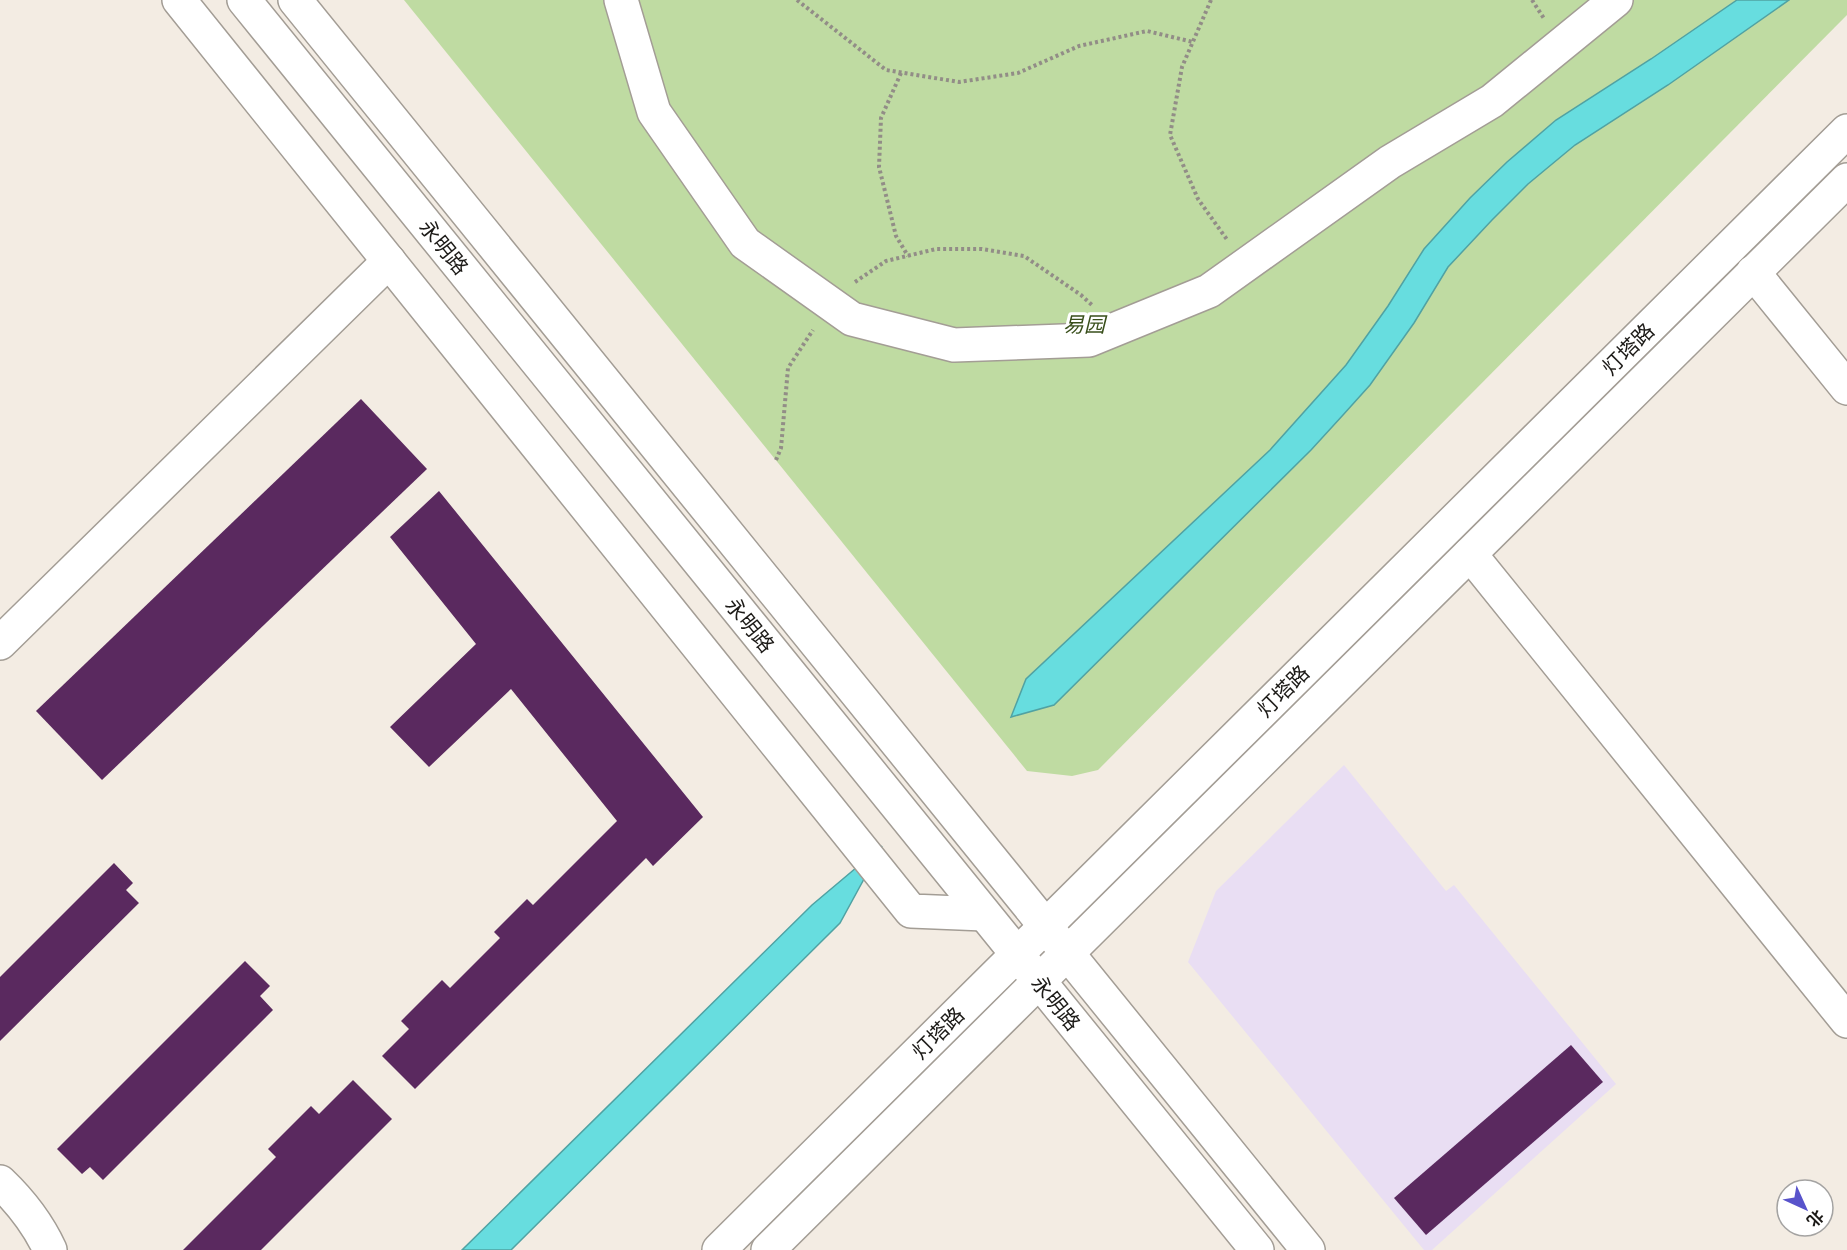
<svg xmlns="http://www.w3.org/2000/svg" width="1847" height="1250" viewBox="0 0 1847 1250" font-family="Lora,'Noto Sans SC',serif">
<style>
.education{fill:#e9def3}
.green{fill:#bfdba2}
.water{fill:#67dddf;stroke:#50a2a3;stroke-width:1.5}
.building{fill:#5a295f}
.lines{fill:none;stroke-linecap:round;stroke-linejoin:round}
.minor-casing{stroke:#a39d95;stroke-width:36}
.path{stroke:#928d87;stroke-width:4;stroke-dasharray:3 3;stroke-linecap:butt}
.minor{stroke:#fff;stroke-width:33}
.labels{text-anchor:middle;dominant-baseline:central;stroke-width:6;stroke-linejoin:round;paint-order:stroke}
.street-label{font-size:21px;fill:#1c1a17;stroke:#fff}
.park-label{font-size:21px;font-style:italic;fill:#394f1b;stroke:#fff}
</style>
<rect width="100%" height="100%" fill="#f3ece3"/>
<path class="education" d="M1344,765L1446,891L1454,885L1616,1084L1432,1250H1424L1188,962L1216,891Z"/>
<path class="green" d="M404,0H1847V15L1098,770L1072,776L1027,771Z"/>
<g class="water">
<path d="M1737,0H1789L1668,85L1575,145L1528,184L1492,220L1448,267L1414,323L1370,385L1343,415L1311,450L1054,705L1011,717L1026,679L1270,450L1346,365L1388,306L1424,249L1470,198L1507,162L1556,120L1651,59Z"/>
<path d="M882,846L840,923L511,1250H462L812,905Z"/>
</g>
<g class="building">
<path d="M361,399L427,469L102,780L36,711Z"/>
<path d="M439,491L703,817L653,866L646,858L415,1089L382,1056L409,1029L401,1021L442,980L450,988L500,938L494,932L527,899L533,905L617,821L511,689L429,767L390,727L476,644L390,537Z"/>
<path d="M114,863L133,883L126,890L139,903L0,1041V977Z"/>
<path d="M245,961L270,986L260,996L273,1010L103,1180L90,1167L82,1174L57,1149Z"/>
<path d="M1571,1045L1603,1082L1426,1235L1394,1198Z"/>
<path d="M353,1080L392,1119L261,1250H183L276,1157L268,1149L311,1106L319,1114Z"/>
</g>
<g class="lines">
<defs>
<g id="minor">
<path d="M179,0L911,911L984,914"/>
<path d="M244,0L1257,1250"/>
<path d="M295,0L1308,1250"/>
<path d="M621,0L654,112L745,243L852,319L954,345L1089,340L1209,291L1390,162L1492,101L1616,0"/>
<path d="M1753,272L1847,388"/>
<path d="M1470,554L1847,1021"/>
<path d="M0,643L389,261"/>
<path d="M0,1182C21,1202 38,1224 50,1250"/>
<path d="M719,1250L1847,131"/>
<path d="M768,1250L1847,180"/>
</g>
</defs>
<use href="#minor" class="minor-casing"/>
<g class="path">
<path d="M797,0L886,70L959,82L1018,73L1079,46L1147,31L1193,42"/>
<path d="M1211,0L1182,67L1170,135L1198,199L1228,241"/>
<path d="M1532,0L1545,20"/>
<path d="M901,73L881,118L879,167L896,236L908,256"/>
<path d="M855,282L886,261L936,249H982L1024,256L1081,295L1093,306"/>
<path d="M776,460L781,448L788,368L813,330"/>
</g>
<use href="#minor" class="minor"/>
</g>
<g class="labels">
<g class="street-label">
<text transform="translate(444 247) rotate(51)">永明路</text>
<text transform="translate(1628 349) rotate(-45)">灯塔路</text>
<text transform="translate(750 625) rotate(51)">永明路</text>
<text transform="translate(1283 691) rotate(-45)">灯塔路</text>
<text transform="translate(1056 1003) rotate(51)">永明路</text>
<text transform="translate(938 1033) rotate(-45)">灯塔路</text>
</g>
<g class="park-label">
<text x="1084" y="324">易园</text>
</g>
</g>
<g transform="translate(1805 1208) rotate(135)"><circle r="28" fill="#ffffff" stroke="#a4a3a2" stroke-width="1.5"/>
<path d="M0-4.5L10 22L0 15L-10 22Z" fill="#5853cb"/>
<text y="-9" font-size="16" font-weight="bold" text-anchor="middle" fill="#1c1a17">北</text>
</g>
</svg>
